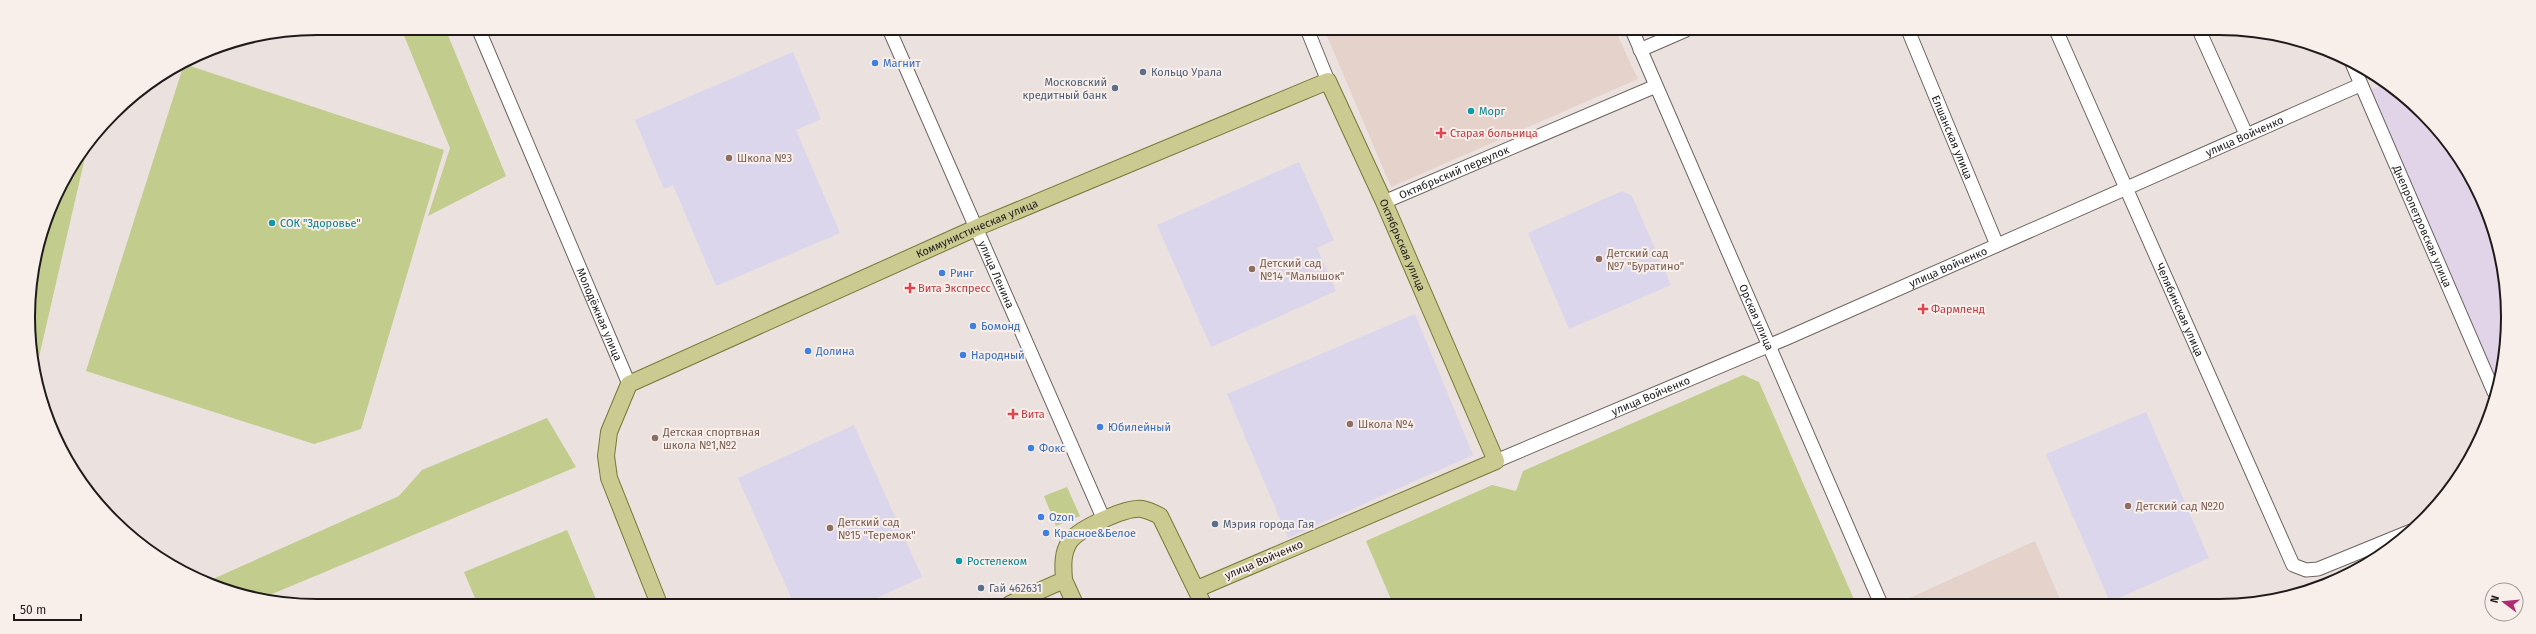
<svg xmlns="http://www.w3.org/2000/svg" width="2536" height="634" viewBox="0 0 2536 634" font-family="'Fira Sans',sans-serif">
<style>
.built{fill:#e4d2cb}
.industrial{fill:#e1d4e8}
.education{fill:#dbd6ec}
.green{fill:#c1cc8d}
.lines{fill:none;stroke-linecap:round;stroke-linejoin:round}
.minor-casing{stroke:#6c6460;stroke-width:15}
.major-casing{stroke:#787737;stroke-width:18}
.minor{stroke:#fff;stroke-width:13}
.major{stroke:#cbcb91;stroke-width:16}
.shop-dot{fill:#3f7fe0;stroke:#f8efeb;stroke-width:1.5}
.service-dot{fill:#5c6f8a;stroke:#f8efeb;stroke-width:1.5}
.culture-dot{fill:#0f9aa8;stroke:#f8efeb;stroke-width:1.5}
.health-dot{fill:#e0444e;stroke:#f8efeb;stroke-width:1.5}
.education-dot{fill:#8d6e63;stroke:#f8efeb;stroke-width:1.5}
.labels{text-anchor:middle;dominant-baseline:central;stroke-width:4;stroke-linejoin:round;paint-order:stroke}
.shop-label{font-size:11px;fill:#366cbe;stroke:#f8efeb;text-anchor:start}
.service-label{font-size:11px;fill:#4e5e75;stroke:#f8efeb;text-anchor:start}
.culture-label{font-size:11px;fill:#0d838f;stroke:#f8efeb;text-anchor:start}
.health-label{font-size:11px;fill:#be3a42;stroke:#f8efeb;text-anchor:start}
.street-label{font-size:11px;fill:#1e1b1a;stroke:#f8efeb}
.education-label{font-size:11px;fill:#785e54;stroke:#f8efeb;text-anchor:start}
.rim{fill:none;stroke:#1e1b1a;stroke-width:2}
</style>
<rect width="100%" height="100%" fill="#ebe1de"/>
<g class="built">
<path d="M1324,29L1615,30L1638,79L1391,187Z"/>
<path d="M2035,541L2062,604H1905L1903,601Z"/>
</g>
<path class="industrial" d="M2386,83L2410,100L2448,141L2478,189L2498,242L2507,298L2505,355L2496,387L2366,92Z"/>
<g class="education">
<path d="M793,52L821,119L796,130L840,233L716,286L673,185L664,189L635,120Z"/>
<path d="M1299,162L1334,240L1317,248L1336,291L1211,347L1157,225Z"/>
<path d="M1622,191L1632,196L1671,285L1569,329L1528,233Z"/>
<path d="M1415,314L1473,455L1288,538L1227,394Z"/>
<path d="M2146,412L2209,558L2110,602L2046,454Z"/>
<path d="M854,425L922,577L864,604H794L738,478Z"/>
</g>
<g class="green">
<path d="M401,28H445L506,176L428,216L450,148Z"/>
<path d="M184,64L444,150L361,429L314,444L86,371Z"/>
<path d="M89,140L36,370C33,347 27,321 29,297C32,242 55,184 89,140Z"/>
<path d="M1743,375L1759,382L1856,604H1393L1366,541L1492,485L1516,491L1523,471Z"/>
<path d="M547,418L576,467L260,599L224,591L206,582L399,496L422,470Z"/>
<path d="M1067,487L1080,516L1056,526L1044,496Z"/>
<path d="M567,530L598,604L477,603L464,572Z"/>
</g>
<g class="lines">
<defs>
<g id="minor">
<path id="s1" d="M478,28L629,384"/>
<path id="s2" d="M889,29L1104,520"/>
<path d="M1307,29L1328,81"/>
<path id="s3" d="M1632,30L1881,604"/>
<path id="s4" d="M1908,30L1997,245"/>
<path id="s5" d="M2056,30L2293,565L2306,570L2318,569L2411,531"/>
<path d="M2199,30L2246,134"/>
<path d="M1640,50L1686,30"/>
<path id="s6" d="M2351,61L2494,392"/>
<path id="s7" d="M1384,202L1656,86"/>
<path id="s8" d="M1496,461L1787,338L2360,85"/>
</g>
<g id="major">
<path d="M1064,580L1075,604"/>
<path id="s9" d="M659,604L609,478L606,456L609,432L629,384L978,227L1328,81L1384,202L1496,461L1197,589"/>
<path d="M1010,604L1064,580C1063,566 1062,553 1070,541C1080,528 1126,507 1142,509C1148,510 1154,513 1160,516L1203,604"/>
</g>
</defs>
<use href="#minor" class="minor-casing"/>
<use href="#major" class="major-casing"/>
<use href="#minor" class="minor"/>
<use href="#major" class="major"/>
</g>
<g class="shop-dot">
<circle cx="875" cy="63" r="4"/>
<circle cx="942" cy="273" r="4"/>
<circle cx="973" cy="326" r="4"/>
<circle cx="808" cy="351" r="4"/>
<circle cx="963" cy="355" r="4"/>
<circle cx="1100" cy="427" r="4"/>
<circle cx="1031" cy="448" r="4"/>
<circle cx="1041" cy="517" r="4"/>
<circle cx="1046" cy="533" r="4"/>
</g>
<g class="service-dot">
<circle cx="1143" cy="72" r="4"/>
<circle cx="1115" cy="88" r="4"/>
<circle cx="1215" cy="524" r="4"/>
<circle cx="981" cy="588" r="4"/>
</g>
<g class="culture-dot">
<circle cx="1471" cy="111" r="4"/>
<circle cx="272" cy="223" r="4"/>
<circle cx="959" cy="561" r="4"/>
</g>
<g class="health-dot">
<path d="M1439 127h4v4h4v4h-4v4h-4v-4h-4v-4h4z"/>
<path d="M908 282h4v4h4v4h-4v4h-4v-4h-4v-4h4z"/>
<path d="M1921 303h4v4h4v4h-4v4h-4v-4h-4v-4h4z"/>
<path d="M1011 408h4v4h4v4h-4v4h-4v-4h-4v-4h4z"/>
</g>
<g class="education-dot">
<circle cx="729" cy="158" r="4"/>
<circle cx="1599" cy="259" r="4"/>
<circle cx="1252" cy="269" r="4"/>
<circle cx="1350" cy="424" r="4"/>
<circle cx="655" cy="438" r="4"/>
<circle cx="2128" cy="506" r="4"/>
<circle cx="830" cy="528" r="4"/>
</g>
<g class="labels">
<g class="shop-label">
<text x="883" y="63">Магнит</text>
<text x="950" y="273">Ринг</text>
<text x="981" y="326">Бомонд</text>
<text x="816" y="351">Долина</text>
<text x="971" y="355">Народный</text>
<text x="1108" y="427">Юбилейный</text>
<text x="1039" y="448">Фокс</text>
<text x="1049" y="517">Ozon</text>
<text x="1054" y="533">Красное&amp;Белое</text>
</g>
<g class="service-label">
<text x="1151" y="72">Кольцо Урала</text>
<text x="1107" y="82" text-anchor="end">Московский<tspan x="1107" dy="13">кредитный банк</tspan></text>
<text x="1223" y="524">Мэрия города Гая</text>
<text x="989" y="588">Гай 462631</text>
</g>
<g class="culture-label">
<text x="1479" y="111">Морг</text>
<text x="280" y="223">СОК "Здоровье"</text>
<text x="967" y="561">Ростелеком</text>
</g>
<g class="health-label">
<text x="1450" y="133">Старая больница</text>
<text x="918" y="288">Вита Экспресс</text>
<text x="1931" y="309">Фармленд</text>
<text x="1021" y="414">Вита</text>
</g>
<g class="street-label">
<text stroke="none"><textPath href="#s8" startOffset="816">улица Войченко</textPath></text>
<text stroke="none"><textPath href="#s4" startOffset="116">Елшанская улица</textPath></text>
<text stroke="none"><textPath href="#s7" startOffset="76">Октябрьский переулок</textPath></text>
<text stroke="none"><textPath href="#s6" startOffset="180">Днепропетровская улица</textPath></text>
<text stroke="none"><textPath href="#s9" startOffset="615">Коммунистическая улица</textPath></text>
<text stroke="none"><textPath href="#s9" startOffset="1176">Октябрьская улица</textPath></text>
<text stroke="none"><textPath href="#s8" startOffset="492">улица Войченко</textPath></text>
<text stroke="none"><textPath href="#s2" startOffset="268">улица Ленина</textPath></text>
<text stroke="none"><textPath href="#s5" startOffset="306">Челябинская улица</textPath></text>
<text stroke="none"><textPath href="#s1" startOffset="311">Молодёжная улица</textPath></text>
<text stroke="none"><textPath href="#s3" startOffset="313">Орская улица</textPath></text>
<text stroke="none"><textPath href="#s8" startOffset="168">улица Войченко</textPath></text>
<text transform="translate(1264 560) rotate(-23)">улица Войченко</text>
</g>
<g class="education-label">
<text x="737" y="158">Школа №3</text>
<text x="1607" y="253">Детский сад<tspan x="1607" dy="13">№7 "Буратино"</tspan></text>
<text x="1260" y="263">Детский сад<tspan x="1260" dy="13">№14 "Малышок"</tspan></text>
<text x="1358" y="424">Школа №4</text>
<text x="663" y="432">Детская спортвная<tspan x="663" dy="13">школа №1,№2</tspan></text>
<text x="2136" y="506">Детский сад №20</text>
<text x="838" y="522">Детский сад<tspan x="838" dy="13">№15 "Теремок"</tspan></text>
</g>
</g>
<path d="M0 0H2536V634H0ZM317 35H2219A282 282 0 0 1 2501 317V317A282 282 0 0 1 2219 599H317A282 282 0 0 1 35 317V317A282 282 0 0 1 317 35Z" fill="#f8efeb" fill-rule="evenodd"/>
<path class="rim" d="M317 35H2219A282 282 0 0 1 2501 317V317A282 282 0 0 1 2219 599H317A282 282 0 0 1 35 317V317A282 282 0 0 1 317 35Z"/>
<g transform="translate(2504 602) rotate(286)"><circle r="19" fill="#f8efeb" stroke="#a19a97"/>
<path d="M0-3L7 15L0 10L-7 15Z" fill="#af2c75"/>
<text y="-6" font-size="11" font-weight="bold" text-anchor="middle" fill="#1e1b1a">N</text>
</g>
<path d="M14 614v6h67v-6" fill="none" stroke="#1e1b1a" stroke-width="2"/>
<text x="20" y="614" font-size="12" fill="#1e1b1a" stroke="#f8efeb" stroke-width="3" paint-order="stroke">50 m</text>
</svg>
